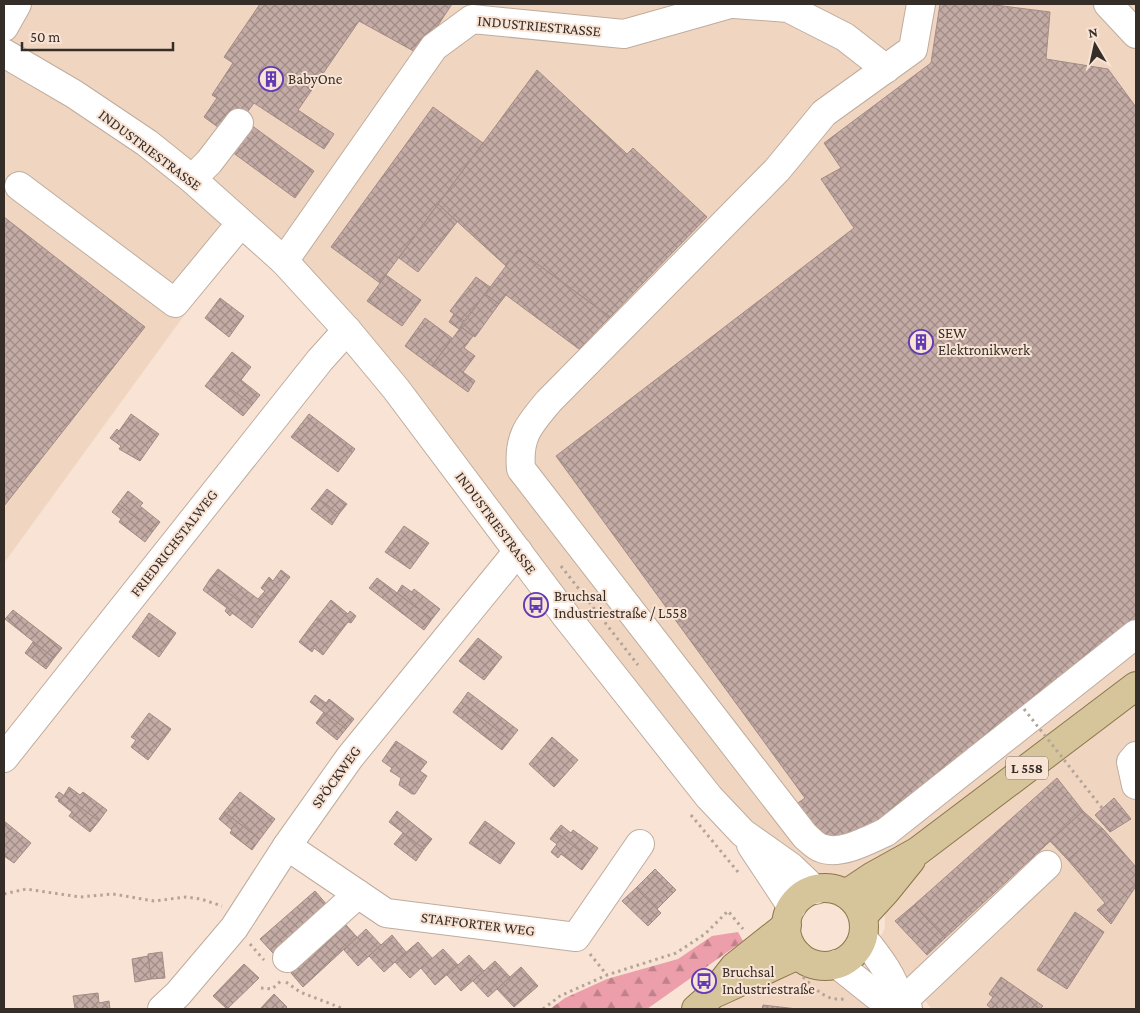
<svg xmlns="http://www.w3.org/2000/svg" width="1140" height="1013" viewBox="0 0 1140 1013" font-family="'Crimson Pro',serif">
<style>
.built{fill:#f0d6c1}
.forest{fill:url(#forest-firs)}
.building{fill:url(#building-cross-hatch);stroke:#a38b85}
.lines{fill:none;stroke-linecap:round;stroke-linejoin:round}
.minor-casing{stroke:#bfac9d;stroke-width:30}
.major-casing{stroke:#8c7648;stroke-width:30}
.path{stroke:#b4a498;stroke-width:3;stroke-dasharray:2.5 4;stroke-linecap:butt}
.minor{stroke:#fff;stroke-width:28}
.major{stroke:#d6c49b;stroke-width:28}
.path-bridge{stroke:#b4a498;stroke-width:3;stroke-dasharray:2.5 4;stroke-linecap:butt}
.labels{text-anchor:middle;dominant-baseline:central;stroke-width:4;stroke-linejoin:round;paint-order:stroke}
.shield{fill:#f8e3d4;stroke:#70645b;stroke-width:1}
.shield-label{font-size:14px;font-weight:bold;fill:#352d27}
.street-label{font-size:15px;fill:#352d27;stroke:#f8e3d4}
.poi-label{font-size:15px;fill:#352d27;stroke:#f8e3d4;text-anchor:start}
</style>
<defs>
<pattern id="forest-firs" width="22" height="20" patternUnits="userSpaceOnUse" patternTransform="scale(1.25)"><rect width="22" height="20" fill="#ec9eaa"/><path d="M5 1l3.5 6h-7zM16 11l3.5 6h-7z" fill="#c0818a"/></pattern>
<pattern id="building-cross-hatch" width="8" height="8" patternUnits="userSpaceOnUse" patternTransform="scale(1.25)"><rect width="8" height="8" fill="#c4aba5"/><path d="M0 0l8 8M0 8l8-8" fill="none" stroke="#a08c86"/></pattern>
</defs>
<rect width="100%" height="100%" fill="#f8e3d4"/>
<g class="built">
<path d="M4,4H1136V679L858,900L834,889L803,891L250,230L215,273L4,563Z"/>
<path d="M1136,697V1009H932L877,944L885,928L884,898Z"/>
<path d="M785,951L820,971L858,964L906,1009H707Z"/>
</g>
<path class="forest" d="M738,932L743,941L647,1009H550L565,998L607,979L678,959L712,936Z"/>
<g class="building">
<path d="M260,4H452L419,54L359,21L298,110L334,134L324,149L254,103L243,118L222,130L204,117L217,98L212,95L233,63L224,57Z"/>
<path d="M940,4H987L1050,12L1046,59L1108,69L1136,107V619L877,826L862,833L833,837L819,834L795,805L805,798L556,456L854,228L821,179L841,168L824,143L931,63Z"/>
<path d="M537,70L627,154L633,148L707,217L610,317L518,250L506,266L438,204Z"/>
<path d="M433,107L483,143L380,283L331,247Z"/>
<path d="M251,125L314,171L295,198L232,152Z"/>
<path d="M438,204L457,222L418,272L399,258Z"/>
<path d="M4,217L145,327L4,506Z"/>
<path d="M518,250L610,317L579,349L506,295L499,304L485,294Z"/>
<path d="M386,275L421,300L402,326L367,301Z"/>
<path d="M476,277L490,287L464,321L450,311Z"/>
<path d="M485,294L499,304L475,337L461,327Z"/>
<path d="M220,298L244,316L229,337L205,318Z"/>
<path d="M454,314L464,321L459,329L449,322Z"/>
<path d="M425,318L452,338L432,366L405,346Z"/>
<path d="M461,327L473,336L464,348L475,356L463,372L475,381L468,392L432,366Z"/>
<path d="M232,352L251,367L241,380L260,395L252,405L213,376Z"/>
<path d="M213,376L252,405L243,416L205,386Z"/>
<path d="M131,414L159,434L140,461L119,449L121,446L110,438L117,429L119,431Z"/>
<path d="M309,414L355,449L338,472L291,437Z"/>
<path d="M327,489L347,504L339,514L319,499Z"/>
<path d="M128,491L143,503L140,506L160,522L153,531L118,504Z"/>
<path d="M319,499L339,514L332,525L311,509Z"/>
<path d="M118,504L153,531L145,542L119,522L121,519L112,512Z"/>
<path d="M404,526L429,543L410,569L385,552Z"/>
<path d="M218,569L258,599L265,591L261,588L269,577L273,581L281,570L290,577L260,617L210,579Z"/>
<path d="M377,578L432,619L424,630L369,588Z"/>
<path d="M210,579L260,617L252,628L232,613L230,616L225,611L227,608L203,590Z"/>
<path d="M402,585L412,592L414,589L440,609L432,619L397,593Z"/>
<path d="M331,600L348,614L350,611L356,616L351,623L348,622L338,635L316,619Z"/>
<path d="M13,610L62,648L54,658L5,619Z"/>
<path d="M149,613L176,633L159,657L132,637Z"/>
<path d="M316,619L338,635L323,655L314,648L312,652L299,642Z"/>
<path d="M478,638L502,657L484,680L459,661Z"/>
<path d="M33,642L54,658L46,669L25,653Z"/>
<path d="M468,692L518,730L510,740L461,702Z"/>
<path d="M315,695L326,703L329,699L354,719L346,729L310,702Z"/>
<path d="M461,702L510,740L502,750L453,712Z"/>
<path d="M324,712L346,729L337,740L316,723Z"/>
<path d="M149,713L171,729L148,760L131,747L136,740L131,737Z"/>
<path d="M552,737L578,760L554,787L529,764Z"/>
<path d="M396,741L427,762L420,771L427,776L415,794H412L399,785L401,778L390,771L392,768L382,761Z"/>
<path d="M1057,778L1083,811L945,938L914,905Z"/>
<path d="M69,787L80,795L83,792L107,810L99,821L64,795Z"/>
<path d="M59,792L99,821L90,832L69,816L72,812L58,801L59,799L55,797Z"/>
<path d="M240,792L275,819L260,839L224,812Z"/>
<path d="M1114,798L1131,819L1110,832L1095,815Z"/>
<path d="M397,811L432,839L424,849L389,822Z"/>
<path d="M1083,811L1103,829L1068,860L1050,841Z"/>
<path d="M224,812L260,839L252,850L230,833L232,830L219,819Z"/>
<path d="M4,821L31,843L14,863L4,856Z"/>
<path d="M485,821L515,843L500,864L469,843Z"/>
<path d="M561,825L571,833L573,830L598,848L590,859L555,832Z"/>
<path d="M1103,829L1136,867V886L1111,924L1097,910L1105,903L1068,860Z"/>
<path d="M555,832L590,859L582,870L561,854L558,858L551,852L557,844L550,839Z"/>
<path d="M403,833L424,849L416,861L394,844Z"/>
<path d="M655,869L676,890L657,909L636,888Z"/>
<path d="M636,888L661,913L648,926L622,901Z"/>
<path d="M315,891L328,906L273,953L260,939Z"/>
<path d="M914,905L945,938L927,955L895,921Z"/>
<path d="M1075,912L1104,932L1067,989L1037,970Z"/>
<path d="M345,924L357,937L303,987L291,973Z"/>
<path d="M366,929L381,945L358,966L344,950Z"/>
<path d="M392,935L406,952L384,972L369,956Z"/>
<path d="M418,942L432,958L410,978L395,962Z"/>
<path d="M443,949L458,965L435,985L421,968Z"/>
<path d="M162,952L165,978L151,979L148,954Z"/>
<path d="M469,955L484,971L461,991L447,975Z"/>
<path d="M148,956L151,979L135,982L132,959Z"/>
<path d="M495,961L510,977L488,997L473,981Z"/>
<path d="M244,964L259,978L227,1009L213,996Z"/>
<path d="M521,967L538,986L514,1007L497,989Z"/>
<path d="M1001,977L1043,1006L1040,1009H992L987,1005L993,997L989,994Z"/>
<path d="M98,993L99,1003L109,1001L110,1009H75L73,996Z"/>
<path d="M274,994L287,1007L285,1009H260Z"/>
<path d="M763,1005L797,1009H762Z"/>
</g>
<g class="lines">
<defs>
<g id="minor">
<path d="M734,4L788,8L845,37L886,69"/>
<path d="M921,4L913,49L824,113L777,170L549,401C529,425 518,436 521,469L805,836C810,840 815,846 821,848C840,856 868,840 886,832L1136,634"/>
<path d="M1108,4L1136,34"/>
<path d="M4,27L17,4"/>
<path d="M4,53L74,94L147,143L192,179L284,261L347,330L396,389L566,616L709,797L743,833L791,867L815,890"/>
<path d="M192,179L209,162L239,123"/>
<path d="M19,186L175,303L241,223"/>
<path d="M284,261L434,47L472,19L624,34L730,4"/>
<path d="M1136,756L1131,762L1136,785"/>
<path d="M4,758L320,360L347,330"/>
<path d="M751,845L792,907"/>
<path d="M287,846L386,913L576,937L640,844"/>
<path d="M863,938C880,959 893,976 901,1003"/>
<path d="M287,958L358,894"/>
<path d="M837,964L877,996L901,1003L908,1009"/>
<path d="M901,1003L1047,865"/>
<path d="M162,1009L178,994L234,928L287,846L350,757L518,551"/>
</g>
<g id="major">
<circle cx="825" cy="927" r="39"/>
<path d="M846,894L873,876L918,851L1136,686"/>
<path d="M863,916L886,891L911,860"/>
<path d="M718,992L798,955"/>
<path d="M696,1009L713,994L734,967L787,925"/>
</g>
</defs>
<use href="#minor" class="minor-casing"/>
<use href="#major" class="major-casing"/>
<g class="path">
<path d="M561,566L638,665"/>
<path d="M691,815L738,872"/>
<path d="M4,894L26,889L80,897L113,894L154,901L186,897L201,899L222,906"/>
<path d="M250,944L264,960"/>
<path d="M590,954L607,975"/>
<path d="M803,977C816,989 825,1001 844,999"/>
<path d="M286,982L300,992L344,1009"/>
<path d="M261,988L272,989L282,980"/>
<path d="M543,1009L560,996L607,975L676,953L705,934L728,911L743,929"/>
</g>
<use href="#minor" class="minor"/>
<use href="#major" class="major"/>
<path class="path-bridge" d="M1024,709L1102,808"/>
</g>
<defs>
<symbol id="building-ring" viewBox="-11 -11 22 22"><circle r="9.5" fill="#f8e3d4" stroke="#603bb3" stroke-width="1.5"/><path d="M-4-6H4V6H1V3H-1V6H-4ZM-2.5-4.3h1.7v1.8h-1.7ZM.8-4.3h1.7v1.8H.8ZM-2.5-1h1.7V.8h-1.7ZM.8-1h1.7V.8H.8Z" fill="#603bb3"/></symbol>
<symbol id="bus-ring" viewBox="-11 -11 22 22"><circle r="9.5" fill="#f8e3d4" stroke="#603bb3" stroke-width="1.5"/><path d="M-5-6H5V4H4V6H2V4H-2V6H-4V4H-5ZM-3.5-4V0h7V-4ZM-3.5 1.2v1.5H-2V1.2ZM2 1.2v1.5H3.5V1.2Z" fill="#603bb3"/></symbol>
</defs>
<g fill-rule="evenodd">
<use href="#building-ring" x="257" y="65" width="28" height="28"/>
<use href="#building-ring" x="907" y="328" width="28" height="28"/>
<use href="#bus-ring" x="522" y="591" width="28" height="28"/>
<use href="#bus-ring" x="690" y="967" width="28" height="28"/>
</g>
<g class="labels">
<rect class="shield" x="1006" y="756.5" width="42" height="23" rx="4"/>
<g class="shield-label">
<text x="1027" y="768">L 558</text>
</g>
<g class="street-label">
<text transform="translate(539 26) rotate(5)">INDUSTRIESTRASSE</text>
<text transform="translate(150 150) rotate(37)">INDUSTRIESTRASSE</text>
<text transform="translate(496 523) rotate(53)">INDUSTRIESTRASSE</text>
<text transform="translate(174 543) rotate(-52)">FRIEDRICHSTALWEG</text>
<text transform="translate(336 777) rotate(-54)">SPÖCKWEG</text>
<text transform="translate(478 924) rotate(7)">STAFFORTER WEG</text>
</g>
<g class="poi-label">
<text x="288" y="79">BabyOne</text>
<text x="938" y="333">SEW<tspan x="938" dy="17">Elektronikwerk</tspan></text>
<text x="554" y="596">Bruchsal<tspan x="554" dy="17">Industriestraße / L558</tspan></text>
<text x="722" y="972">Bruchsal<tspan x="722" dy="17">Industriestraße</tspan></text>
</g>
</g>
<rect width="1140" height="1013" fill="none" stroke="#352d27" stroke-width="10"/>
<g transform="translate(1095 45) rotate(351)" stroke="#f8e3d4" stroke-width="4" paint-order="stroke">
<path d="M0-4L9 19L0 12L-9 19Z" fill="#352d27"/>
<text y="-8" font-size="14" font-weight="bold" text-anchor="middle" fill="#352d27">N</text>
</g>
<path d="M22 42v8h151v-8" fill="none" stroke="#352d27" stroke-width="2.5"/>
<text x="30" y="42" font-size="15" fill="#352d27" stroke="#f8e3d4" stroke-width="4" paint-order="stroke">50 m</text>
</svg>
